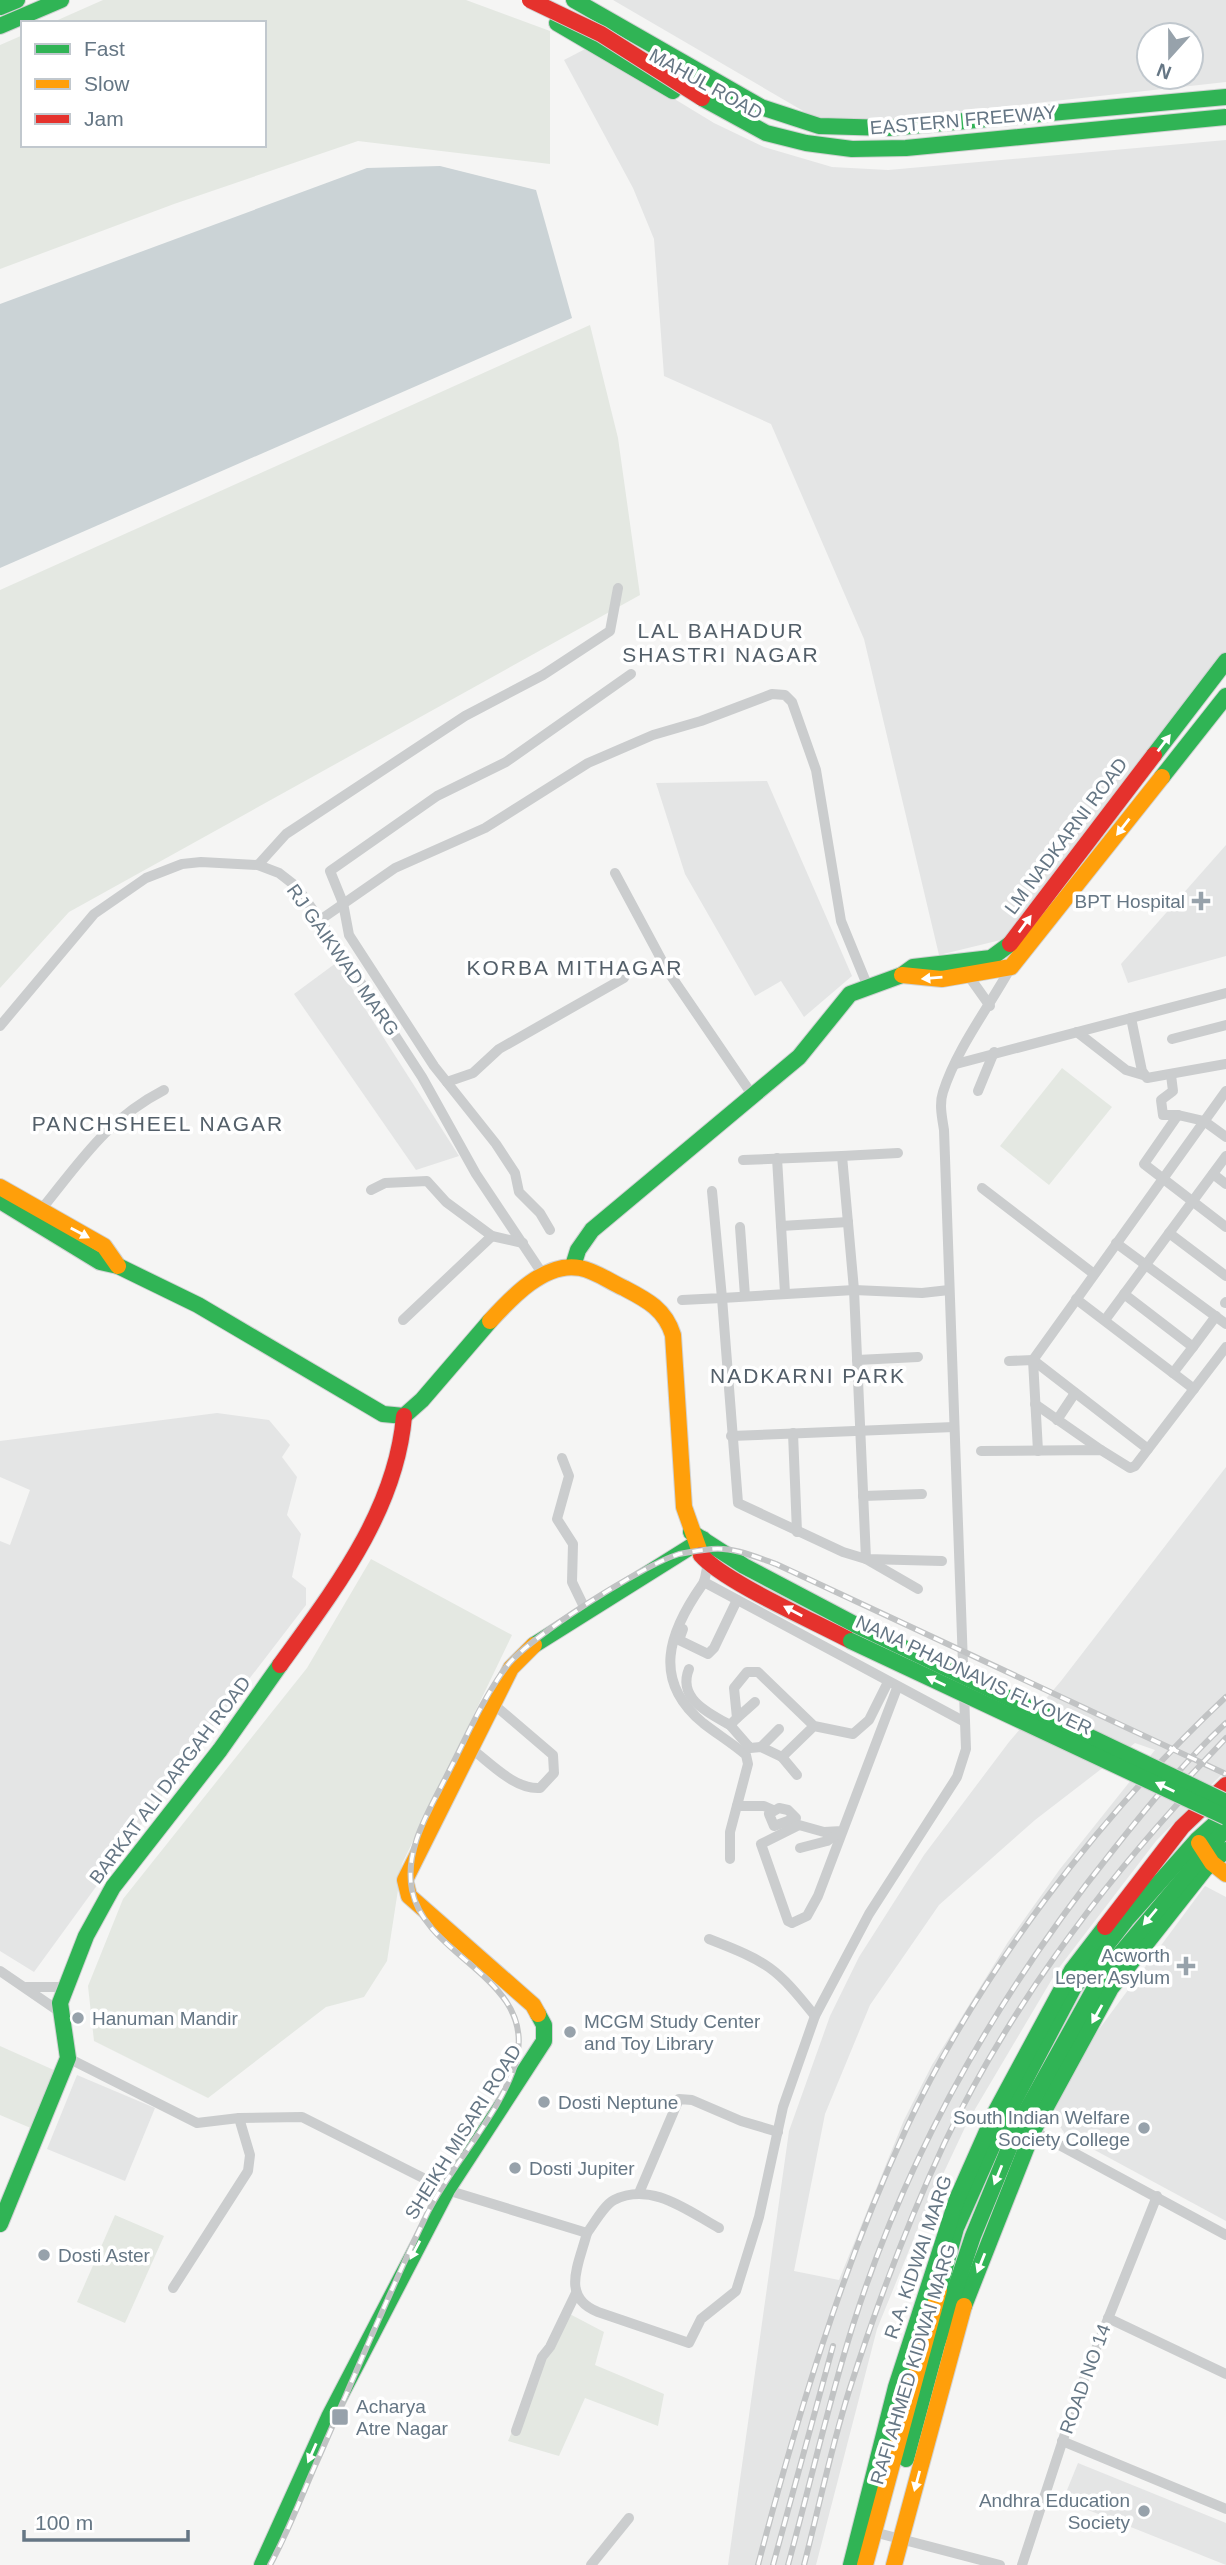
<svg xmlns="http://www.w3.org/2000/svg" width="1226" height="2565" viewBox="0 0 1226 2565" font-family="Helvetica,sans-serif">
<style>
.built{fill:#e4e5e5;fill-rule:evenodd}
.green{fill:#e4e8e2}
.water{fill:#cbd3d6}
.lines{fill:none;stroke-linecap:round;stroke-linejoin:round}
.fast-casing{stroke:#d1d2d3;stroke-width:18}
.slow-casing{stroke:#d1d2d3;stroke-width:18}
.jam-casing{stroke:#d1d2d3;stroke-width:18}
.street{stroke:#cbcdce;stroke-width:10}
.fast{stroke:#30b455;stroke-width:16}
.slow{stroke:#ff9f0a;stroke-width:16}
.jam{stroke:#e5322d;stroke-width:16}
.rail-casing{stroke:#c1c3c4;stroke-width:6}
.rail{stroke:#fff;stroke-width:3.5;stroke-dasharray:10;stroke-linecap:butt}
.fast-bridge-casing{stroke:#d1d2d2;stroke-width:18;stroke-linecap:butt}
.jam-bridge-casing{stroke:#d1d2d2;stroke-width:18;stroke-linecap:butt}
.fast-bridge{stroke:#30b455;stroke-width:16}
.jam-bridge{stroke:#e5322d;stroke-width:16}
.oneway{fill:#fff}
.poi-dot{fill:#97a2ab;stroke:#fff;stroke-width:2.5}
.labels{text-anchor:middle;dominant-baseline:central;stroke-width:7;stroke-linejoin:round;paint-order:stroke}
.street-label{font-size:19px;fill:#657684;stroke:#fff}
.poi-label{font-size:19px;fill:#657684;stroke:#fff;text-anchor:start}
.neighbourhood-label{font-size:21px;letter-spacing:2px;fill:#535f69;stroke:#fff}
</style>
<rect width="100%" height="100%" fill="#f5f5f4"/>
<g class="built">
<path d="M613,0H1226V82L829,126ZM1149,35H1191V77H1149Z"/>
<path d="M589,47L714,123L764,147L832,167L888,170L1226,140V660L1009,938L939,955L864,639L771,424L664,376L654,239L633,188L564,60Z"/>
<path d="M767,781L852,976L804,1017L781,981L755,996L685,874L656,783Z"/>
<path d="M1226,845V956L1128,983L1121,964Z"/>
<path d="M336,963L459,1156L416,1170L294,994Z"/>
<path d="M217,1413L269,1420L290,1445L282,1457L297,1477L287,1515L301,1534L292,1577L306,1588V1605L210,1730L34,1972L0,1951V1541L10,1545L30,1490L0,1477V1441Z"/>
<path d="M1226,1467V1770L1156,1841L1058,1969L968,2121L921,2221L877,2329L816,2565H728L789,2131L830,2016L859,1957L924,1855L1009,1742L1061,1681ZM1135,1743L1155,1750L1060,1869L1008,1942L932,2065L904,2120L839,2280L794,2271L825,2114L870,2005L939,1905L1035,1820Z"/>
<path d="M1205,1886L1226,1897V2221L1065,2134L1057,2122L1054,2101L1094,2036Z"/>
<path d="M77,2075L155,2108L125,2181L47,2149Z"/>
<path d="M1078,2463L1226,2523V2565L1063,2500Z"/>
</g>
<g class="green">
<path d="M103,0H466L550,31V164L358,141L174,204L0,269V45L23,35V145H264V23H51Z"/>
<path d="M590,325L618,438L640,595L69,912L0,988V590Z"/>
<path d="M1062,1068L1112,1107L1049,1185L1000,1146Z"/>
<path d="M371,1559L512,1635L402,1864L387,1961L364,1997L326,2007L208,2098L94,2041L88,1986L123,1899L307,1668Z"/>
<path d="M0,2046L56,2071L33,2129L0,2115Z"/>
<path d="M115,2215L164,2236L125,2323L77,2302Z"/>
<path d="M564,2311L604,2332L595,2365L664,2394L658,2426L585,2398L559,2456L508,2441Z"/>
</g>
<path class="water" d="M440,166L536,190L572,318L0,568V304L367,168Z"/>
<g class="lines">
<defs>
<g id="fast">
<path d="M574,0L761,107L819,126L889,128L1226,97"/>
<path d="M0,7L17,0"/>
<path d="M557,23L673,91"/>
<path d="M0,26L61,0"/>
<path d="M1154,755L1226,661"/>
<path d="M1162,777L1226,696"/>
<path d="M0,1201L100,1262L118,1266L198,1305L383,1414L404,1416L422,1400L490,1321"/>
<path d="M573,1266L578,1250L592,1230L799,1057L850,994L902,975L913,967L991,958L1010,944"/>
<path d="M691,1532L744,1566L856,1625"/>
<path d="M534,1645L703,1539"/>
<path d="M0,2224L68,2058L60,2003L86,1936L113,1887L220,1750L280,1665"/>
<path d="M939,2290L956,2228L1003,2122L1074,1987L1126,1920L1197,1840L1226,1814"/>
<path d="M964,2306L1033,2131L1111,1988L1205,1869L1226,1850"/>
<path d="M906,2459L937,2344L973,2236L1019,2124L1101,1977L1226,1828"/>
<path d="M262,2565L329,2417L447,2190L544,2041V2025L538,2014"/>
<path d="M851,2565L896,2387L957,2199L996,2111L1072,1970L1105,1927"/>
</g>
<g id="slow">
<path d="M902,975L942,979L1011,967L1162,777"/>
<path d="M0,1187L104,1246L118,1266"/>
<path d="M490,1321C511,1298 545,1261 580,1268C596,1271 610,1282 624,1288C647,1300 665,1309 673,1335L684,1507L701,1555"/>
<path d="M534,1645L511,1668L405,1880L409,1896L533,2005L538,2014"/>
<path d="M1199,1843L1212,1863L1226,1874"/>
<path d="M865,2565L939,2290"/>
<path d="M894,2565L964,2306"/>
</g>
<g id="jam">
<path d="M1010,944L1154,755"/>
<path d="M701,1555C724,1582 816,1622 851,1641"/>
<path d="M280,1665C334,1590 396,1511 404,1416"/>
<path d="M1105,1927L1182,1827L1226,1785"/>
</g>
</defs>
<use href="#fast" class="fast-casing"/>
<use href="#slow" class="slow-casing"/>
<use href="#jam" class="jam-casing"/>
<g class="street">
<path d="M258,865L286,834L465,716L543,675L610,631L618,588"/>
<path d="M615,873L667,970L753,1096"/>
<path d="M320,920L395,868L485,828L588,763L653,735L701,721L772,694L785,695L792,702L816,770L841,921L868,987"/>
<path d="M968,975L990,1006"/>
<path d="M1131,1018L1142,1071L1147,1078L1226,1064"/>
<path d="M0,1026L94,914L146,878L182,864L201,862L258,865L279,873L297,887L320,920L422,1077L476,1174L542,1273"/>
<path d="M1077,1032L1126,1070L1143,1075"/>
<path d="M1172,1039L1226,1025"/>
<path d="M956,1064L1226,993"/>
<path d="M1171,1075L1173,1091L1161,1100L1163,1115H1178"/>
<path d="M447,1082L473,1073L499,1049L624,978"/>
<path d="M978,1091L994,1052"/>
<path d="M1226,1137L1204,1121L1178,1115L1144,1164L1226,1227"/>
<path d="M898,1153L842,1156L854,1290L866,1559L918,1589"/>
<path d="M777,1158L785,1293"/>
<path d="M743,1160L842,1156"/>
<path d="M1213,1174L1226,1184"/>
<path d="M982,1188L1094,1274"/>
<path d="M371,1190L385,1183L427,1181L446,1202L492,1236L523,1243"/>
<path d="M40,1211C80,1162 106,1120 164,1090"/>
<path d="M781,1226L848,1222"/>
<path d="M740,1227L745,1296"/>
<path d="M550,1230L540,1213L519,1192L515,1173L496,1144L434,1066L349,935L343,903L330,871L437,796L506,762L631,674"/>
<path d="M1169,1233L1226,1276"/>
<path d="M1116,1243L1226,1324"/>
<path d="M1124,1294L1193,1347L1216,1316"/>
<path d="M1076,1299L1194,1389"/>
<path d="M682,1300L722,1298L712,1191"/>
<path d="M1225,1303L1226,1302"/>
<path d="M403,1320L492,1236"/>
<path d="M1105,1320L1226,1156"/>
<path d="M857,1360L918,1357"/>
<path d="M1009,1361L1033,1360L1148,1449L1226,1347"/>
<path d="M1173,1373L1193,1347"/>
<path d="M1035,1404L1101,1450"/>
<path d="M1057,1420L1075,1393"/>
<path d="M793,1433L797,1532"/>
<path d="M731,1436L954,1427"/>
<path d="M981,1451L1101,1450L1130,1468L1135,1466L1148,1449"/>
<path d="M1038,1451L1033,1360L1226,1091"/>
<path d="M562,1458L569,1476L557,1519L573,1544L572,1582L586,1611"/>
<path d="M863,1496L922,1494"/>
<path d="M710,1561C705,1568 707,1578 702,1585C669,1632 651,1680 703,1723C717,1734 732,1743 746,1755L748,1764L730,1832V1859"/>
<path d="M942,1561L866,1559L843,1552L738,1503L722,1298L854,1290L922,1293L949,1290"/>
<path d="M704,1582L965,1722"/>
<path d="M683,1629L679,1640L708,1654L714,1648L737,1600"/>
<path d="M689,1669C677,1698 708,1713 730,1725"/>
<path d="M737,1718L755,1702"/>
<path d="M814,1726L782,1757L761,1747L750,1748L730,1725L737,1718L734,1688L747,1672H758L814,1726L853,1734L869,1720L888,1682"/>
<path d="M469,1747C489,1761 514,1790 540,1788L554,1773L553,1755L491,1702"/>
<path d="M761,1747L779,1729"/>
<path d="M782,1757L797,1775"/>
<path d="M737,1806H764L773,1810"/>
<path d="M779,1808L788,1810L796,1818L774,1826L769,1814Z"/>
<path d="M842,1831L824,1832L799,1825L761,1844L788,1921L792,1923L807,1916L818,1896L897,1688"/>
<path d="M800,1848L827,1841L839,1833"/>
<path d="M709,1939C768,1962 776,1967 815,2016"/>
<path d="M0,1971L60,2012"/>
<path d="M26,1987H67"/>
<path d="M68,2058L197,2123L239,2118L302,2117L447,2190L587,2233C579,2264 560,2297 598,2312L689,2343L701,2319L736,2291L759,2217L783,2107L815,2016L869,1914L957,1777L966,1749L944,1130C942,1117 939,1104 943,1092C957,1048 989,1007 1011,967L1009,965"/>
<path d="M1028,2128L1226,2235"/>
<path d="M639,2193L679,2099L692,2100L741,2121L778,2132"/>
<path d="M587,2233C594,2224 604,2205 614,2200C651,2181 688,2211 719,2228"/>
<path d="M173,2288L248,2171L250,2155L239,2118"/>
<path d="M1108,2318L1226,2374"/>
<path d="M516,2431L542,2357L550,2347L576,2293"/>
<path d="M1062,2441L1226,2509"/>
<path d="M870,2531L1000,2565"/>
<path d="M591,2565L629,2518"/>
<path d="M1022,2565L1078,2394L1157,2196"/>
</g>
<use href="#fast" class="fast"/>
<use href="#slow" class="slow"/>
<use href="#jam" class="jam"/>
<defs>
<g id="rail">
<path d="M1176,1791L1226,1738"/>
<path d="M270,2565C287,2534 300,2500 314,2468C352,2383 387,2296 428,2212C452,2164 506,2107 517,2057C534,1978 425,1957 412,1890C404,1850 429,1811 446,1777C465,1741 482,1699 507,1666C529,1637 643,1565 679,1554C689,1552 702,1550 712,1549C734,1547 756,1557 776,1564L1226,1774"/>
<path d="M758,2565C797,2417 842,2268 906,2129C979,1972 1100,1815 1226,1697"/>
<path d="M773,2565L833,2346"/>
<path d="M788,2565C810,2485 828,2404 853,2325C908,2151 1000,1991 1114,1849C1149,1805 1185,1761 1226,1723"/>
<path d="M804,2565C819,2507 831,2448 849,2391C876,2307 907,2224 944,2144C1006,2014 1096,1891 1195,1785"/>
</g>
</defs>
<use href="#rail" class="rail-casing"/>
<use href="#rail" class="rail"/>
<defs>
<g id="fast-bridge">
<path d="M702,98L766,133L806,143L852,149L906,148L1226,117"/>
<path d="M856,1625L1226,1802"/>
<path d="M851,1641L1226,1817"/>
</g>
<path id="jam-bridge" d="M530,0L601,34L702,98"/>
</defs>
<use href="#fast-bridge" class="fast-bridge-casing"/>
<use href="#jam-bridge" class="jam-bridge-casing"/>
<use href="#fast-bridge" class="fast-bridge"/>
<use href="#jam-bridge" class="jam-bridge"/>
</g>
<defs><path id="oneway-solid" d="M-6-.8H1V-3.2L6.5 0L1 3.2V.8H-6Z" transform="scale(1.75)"/></defs>
<g class="oneway">
<use href="#oneway-solid" transform="translate(1164 743) rotate(-53)"/>
<use href="#oneway-solid" transform="translate(1123 827) rotate(128)"/>
<use href="#oneway-solid" transform="translate(1025 924) rotate(-54)"/>
<use href="#oneway-solid" transform="translate(932 978) rotate(175)"/>
<use href="#oneway-solid" transform="translate(80 1233) rotate(28)"/>
<use href="#oneway-solid" transform="translate(793 1611) rotate(-152)"/>
<use href="#oneway-solid" transform="translate(936 1681) rotate(-155)"/>
<use href="#oneway-solid" transform="translate(1165 1787) rotate(-154)"/>
<use href="#oneway-solid" transform="translate(1150 1917) rotate(130)"/>
<use href="#oneway-solid" transform="translate(1097 2014) rotate(119)"/>
<use href="#oneway-solid" transform="translate(998 2175) rotate(112)"/>
<use href="#oneway-solid" transform="translate(415 2250) rotate(118)"/>
<use href="#oneway-solid" transform="translate(981 2263) rotate(112)"/>
<use href="#oneway-solid" transform="translate(312 2453) rotate(114)"/>
<use href="#oneway-solid" transform="translate(917 2481) rotate(105)"/>
</g>
<g class="poi-dot">
<path d="M1197.5 890.5h7v7h7v7h-7v7h-7v-7h-7v-7h7z"/>
<path d="M1182.5 1955.5h7v7h7v7h-7v7h-7v-7h-7v-7h7z"/>
<circle cx="78" cy="2018" r="7"/>
<circle cx="570" cy="2032" r="7"/>
<circle cx="544" cy="2102" r="7"/>
<circle cx="1144" cy="2128" r="7"/>
<circle cx="515" cy="2168" r="7"/>
<circle cx="44" cy="2255" r="7"/>
<rect x="331" y="2408" width="18" height="18" rx="3.5"/>
<circle cx="1144" cy="2511" r="7"/>
</g>
<g class="labels">
<g class="street-label">
<text transform="translate(706 84) rotate(29)">MAHUL ROAD</text>
<text transform="translate(963 120) rotate(-5)">EASTERN FREEWAY</text>
<text transform="translate(1066 836) rotate(-53)">LM NADKARNI ROAD</text>
<text transform="translate(343 960) rotate(55)">RJ GAIKWAD MARG</text>
<text transform="translate(974 1675) rotate(25)">NANA PHADNAVIS FLYOVER</text>
<text transform="translate(170 1780) rotate(-53)">BARKAT ALI DARGAH ROAD</text>
<text transform="translate(463 2132) rotate(-58)">SHEIKH MISARI ROAD</text>
<text transform="translate(918 2257) rotate(-71)">R.A. KIDWAI MARG</text>
<text transform="translate(913 2364) rotate(-73)">RAFI AHMED KIDWAI MARG</text>
<text transform="translate(1085 2379) rotate(-70)">ROAD NO 14</text>
</g>
<g class="poi-label">
<text x="1185" y="901" text-anchor="end">BPT Hospital</text>
<text x="1170" y="1955" text-anchor="end">Acworth<tspan x="1170" dy="22">Leper Asylum</tspan></text>
<text x="92" y="2018">Hanuman Mandir</text>
<text x="584" y="2021">MCGM Study Center<tspan x="584" dy="22">and Toy Library</tspan></text>
<text x="558" y="2102">Dosti Neptune</text>
<text x="1130" y="2117" text-anchor="end">South Indian Welfare<tspan x="1130" dy="22">Society College</tspan></text>
<text x="529" y="2168">Dosti Jupiter</text>
<text x="58" y="2255">Dosti Aster</text>
<text x="356" y="2406">Acharya<tspan x="356" dy="22">Atre Nagar</tspan></text>
<text x="1130" y="2500" text-anchor="end">Andhra Education<tspan x="1130" dy="22">Society</tspan></text>
</g>
<g class="neighbourhood-label">
<text x="721" y="630">LAL BAHADUR<tspan x="721" dy="24">SHASTRI NAGAR</tspan></text>
<text x="575" y="967">KORBA MITHAGAR</text>
<text x="158" y="1123">PANCHSHEEL NAGAR</text>
<text x="808" y="1375">NADKARNI PARK</text>
</g>
</g>
<rect x="21" y="21" width="245" height="126" fill="#ffffff" stroke="#c1c8ce" stroke-width="2"/>
<rect x="35" y="44" width="35" height="10" fill="#30b455" stroke="#c1c8ce" stroke-width="2"/>
<text x="84" y="56" font-size="21" fill="#657684">Fast</text>
<rect x="35" y="79" width="35" height="10" fill="#ff9f0a" stroke="#c1c8ce" stroke-width="2"/>
<text x="84" y="91" font-size="21" fill="#657684">Slow</text>
<rect x="35" y="114" width="35" height="10" fill="#e5322d" stroke="#c1c8ce" stroke-width="2"/>
<text x="84" y="126" font-size="21" fill="#657684">Jam</text>
<g transform="translate(1170 56) rotate(201)"><circle r="33" fill="#ffffff" stroke="#c1c8ce" stroke-width="2"/>
<path d="M0-5L12 26L0 18L-12 26Z" fill="#97a2ab"/>
<text y="-10" font-size="19" font-weight="bold" text-anchor="middle" fill="#657684">N</text>
</g>
<path d="M24 2530v10h164v-10" fill="none" stroke="#657684" stroke-width="3.5"/>
<text x="35" y="2530" font-size="21" fill="#657684" stroke="#ffffff" stroke-width="5" paint-order="stroke">100 m</text>
</svg>
